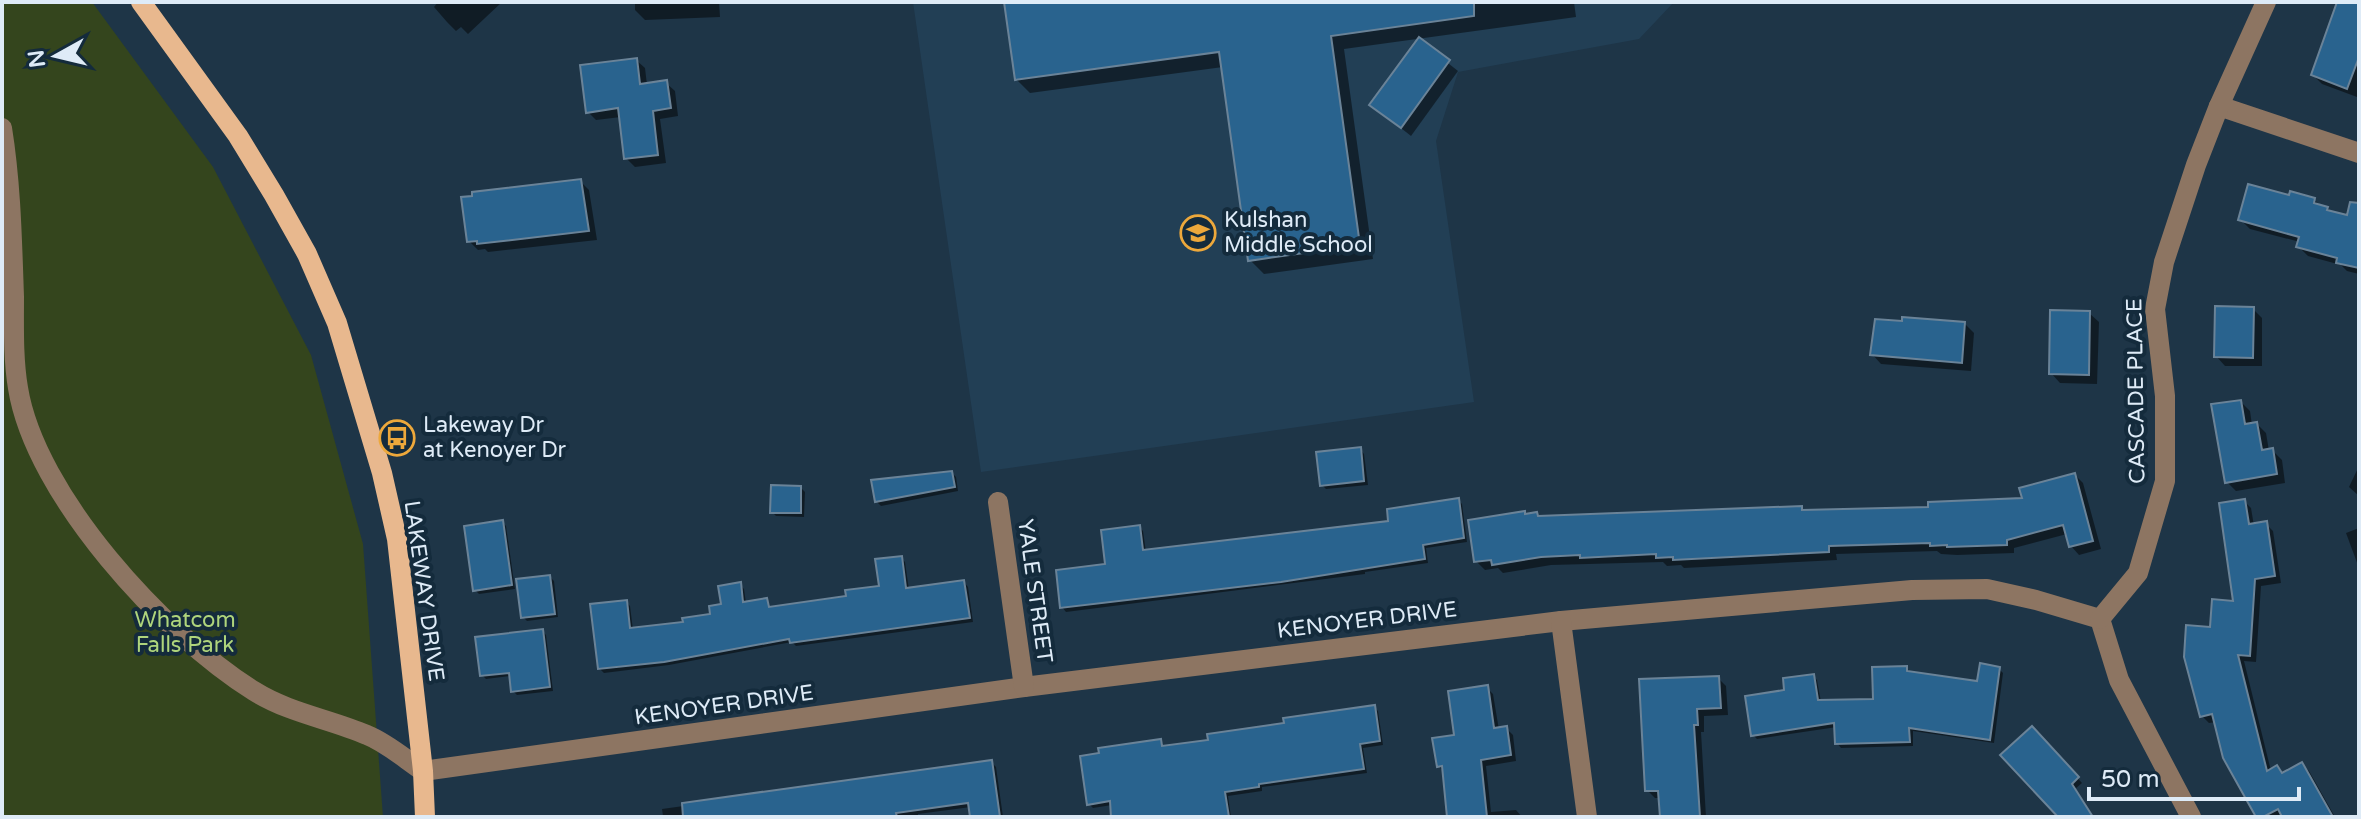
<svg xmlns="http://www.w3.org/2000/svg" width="2361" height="819" viewBox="0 0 2361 819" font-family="'Varela Round',sans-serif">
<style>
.built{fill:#223f55}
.green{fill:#34451d}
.shadow{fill:#0007}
.building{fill:#29638e;stroke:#6a8398;stroke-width:2}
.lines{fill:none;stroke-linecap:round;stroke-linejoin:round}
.minor{stroke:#8d7562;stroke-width:20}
.major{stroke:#e8b88e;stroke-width:20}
.labels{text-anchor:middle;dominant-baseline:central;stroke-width:8;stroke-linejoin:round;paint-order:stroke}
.poi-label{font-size:22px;fill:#deebf7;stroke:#142b3c;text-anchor:start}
.street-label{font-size:22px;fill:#deebf7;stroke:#142b3c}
.park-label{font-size:22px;fill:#afd57c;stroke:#142b3c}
</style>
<rect width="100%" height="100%" fill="#1e3547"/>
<path class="built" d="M913,2H1674L1639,39L1458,72L1436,141L1474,402L981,472Z"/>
<path class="green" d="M2,2H92L213,167L311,355L363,544L383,817H2Z"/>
<g class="shadow">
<path d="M438,2H502L468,34L461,27L456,31L447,22L434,7Z"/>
<path d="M635,2H719L720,17L645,20L635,10Z"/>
<path d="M1006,2H1574L1576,17L1344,49L1373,259L1264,274L1250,260L1223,67L1030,93L1017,80Z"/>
<path d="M2339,2H2359V91L2357,97L2322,84L2313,75Z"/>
<path d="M1419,40L1458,71L1411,136L1372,105Z"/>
<path d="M636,60L645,68L647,85L666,83L675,91L678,116L660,119L666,163L635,167L626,158L621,117L596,120L588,112Z"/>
<path d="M580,181L589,190L597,240L488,252L485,249L478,250L469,241Z"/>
<path d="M2290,197L2314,200L2331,213L2359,219V274L2347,271L2341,265L2308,256L2299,247L2300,242L2250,229L2241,220Z"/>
<path d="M2253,309L2262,318V366H2225L2216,356Z"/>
<path d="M2089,313L2099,322L2097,384L2060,383L2051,373Z"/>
<path d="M1965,324L1974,333L1971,371L1881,364L1872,354Z"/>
<path d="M2241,402L2250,411L2252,425L2257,424L2266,433L2269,451H2273L2282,460L2285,483L2236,491L2227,482Z"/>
<path d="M1360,449L1364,454L1368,485L1326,489L1322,485Z"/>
<path d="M2359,466V496L2349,487Z"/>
<path d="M952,473L956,477L958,491L881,506L877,502Z"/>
<path d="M2075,475L2083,483L2101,549L2079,555L2071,546L2067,534L2014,548V553L1957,555L1941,554L1937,551L1836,554L1837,560L1684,568L1681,565L1667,566L1663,562L1551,565L1503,573L1498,568L1485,570L1476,561L1524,513L1527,516L1536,514L1540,518L1801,508L1805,512L1930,509L2024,500Z"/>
<path d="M801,488L805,492L804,517L776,516L772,512Z"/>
<path d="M1458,500L1462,504L1467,542L1426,548L1428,563L1365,572V574L1066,612L1062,607L1107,566L1139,527L1143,531L1146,552L1391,523Z"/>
<path d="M2244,501L2251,508L2254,526L2266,524L2273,531L2281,583L2261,586L2256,662L2244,661L2271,771L2277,768L2284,774L2302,764L2309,771L2335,817H2258L2216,722L2209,723L2202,716L2212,629L2236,603Z"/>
<path d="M502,522L506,526L515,589L479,594L475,590Z"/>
<path d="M2359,528V568L2346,533Z"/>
<path d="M901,558L905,562L909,590L964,582L968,587L973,622L796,646L792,642L669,665L604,673L599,668L626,602L630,606L633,630L685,623L712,616L740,585L744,589L746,603L767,600L771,608L848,597L881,587Z"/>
<path d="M550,577L554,581L558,617L527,621L523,617Z"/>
<path d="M542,631L546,635L553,691L517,695L513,691L511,676L486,679L482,675Z"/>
<path d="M1906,668L1911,672L1978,683L1999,669L2003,673L1994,743L1913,731V746L1841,748L1837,743V727L1757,739L1753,735L1786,692L1813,676L1817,680L1821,702L1875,701Z"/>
<path d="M1718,678L1726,686L1728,715L1704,716V732H1701L1706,817H1662L1661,798H1655L1647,790L1641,681Z"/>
<path d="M1487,688L1493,694L1499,730L1507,729L1513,735L1516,761L1486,766L1491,812L1516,810L1522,817H1449L1445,772L1438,766Z"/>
<path d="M1374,707L1378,711L1383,745L1363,748L1367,773L1262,787V791L1228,796L1231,817H1113L1112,805L1093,808L1089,804L1160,741L1164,748L1210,741Z"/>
<path d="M2032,729L2082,783L2075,789L2092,817H2059Z"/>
<path d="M992,763L996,767L1003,817H972L971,807L918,814V817H652L663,816L662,809Z"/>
</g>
<g class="building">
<path d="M1004,2H1474V16L1331,36L1360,245L1248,261L1219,52L1015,80Z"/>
<path d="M2337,2H2359V57L2347,89L2311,75Z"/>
<path d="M1419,37L1450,60L1401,128L1369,105Z"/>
<path d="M637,58L640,84L667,80L671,108L653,111L658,155L624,159L618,108L586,113L580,65Z"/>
<path d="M581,179L589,231L477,244V241L467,242L461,197L472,196V192Z"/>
<path d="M2248,184L2289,195L2290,191L2315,198L2314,203L2328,207L2327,210L2347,215L2350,202L2359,203V268L2336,263L2337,258L2296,247L2299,237L2238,220Z"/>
<path d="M2215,306L2254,307L2253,358L2214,357Z"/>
<path d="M2050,310L2090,311L2089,375L2049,374Z"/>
<path d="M1902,317L1965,322L1962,363L1870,355L1875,319L1902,321Z"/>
<path d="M2241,400L2245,424L2257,422L2262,450L2273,448L2277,474L2225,483L2211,404Z"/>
<path d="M1361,447L1364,481L1320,486L1316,452Z"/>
<path d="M952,471L955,487L875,502L871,480Z"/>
<path d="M2075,473L2093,541L2069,547L2063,525L2007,540V545L1947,547V545L1930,546V543L1829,546V552L1673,560V557L1656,558V554L1580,558V555L1541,557L1492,565L1491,560L1474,562L1468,520L1525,511V514L1537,512L1538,516L1802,506V510L1928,507V502L2022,498L2019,488Z"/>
<path d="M771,485L801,486V513H770Z"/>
<path d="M1459,498L1464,538L1423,545L1425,559L1281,582L1060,608L1056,570L1105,564L1101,530L1140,525L1143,550L1388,521L1387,509Z"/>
<path d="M2245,499L2249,524L2267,521L2275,576L2255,579L2250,656L2238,655L2267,771L2277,765L2282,773L2302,762L2333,817H2282L2278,809L2263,817H2256L2223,758L2212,714L2200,717L2184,657L2186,625L2210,627L2212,599L2233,601L2219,503Z"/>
<path d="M503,520L512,585L473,591L464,526Z"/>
<path d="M902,556L906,588L964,580L970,618L790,643L789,639L664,662L598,669L590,604L627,600L630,628L683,622L682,618L710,614L709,606L721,604L718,586L741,582L743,602L767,598L769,607L846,596L845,590L879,586L875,559Z"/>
<path d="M550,575L555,614L521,618L516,579Z"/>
<path d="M543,629L550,687L511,692L509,673L480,676L475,637Z"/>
<path d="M1980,663L2000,667L1990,740L1909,728L1910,742L1835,744L1834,723L1751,736L1745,696L1784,690L1783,678L1814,674L1818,700L1873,699L1872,667L1907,666V671L1977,681Z"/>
<path d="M1719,676L1721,708L1697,709L1698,725H1694L1700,817H1660L1658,791H1645L1639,679Z"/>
<path d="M1488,685L1494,728L1507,726L1511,755L1481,760L1487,817H1447L1442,766L1437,767L1432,738L1454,735L1448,691Z"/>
<path d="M1375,705L1380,741L1360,744L1364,769L1259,784V787L1225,792L1229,817H1111L1110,801L1087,805L1080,756L1099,753L1098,748L1161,739L1162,746L1208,740L1207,734L1284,723L1283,718Z"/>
<path d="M2032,726L2079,777L2072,784L2093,817H2058L2000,755Z"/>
<path d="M992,760L1000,817H970L968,803L896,813L897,817H683L682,803Z"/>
</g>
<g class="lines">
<g class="minor">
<path d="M2219,106L2359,153"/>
<path d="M2,128C11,184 12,240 14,297C14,327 13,358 18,388C35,495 164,635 254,691C289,713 330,719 367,735C387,743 405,759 423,771L1024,687L1561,621L1912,590L1987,589L2036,600L2100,619L2119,680L2191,817"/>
<path d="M998,502L1024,687"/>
<path d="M2100,619L2138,573L2165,481V396L2155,309L2164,262L2196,165L2219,106L2266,2"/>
<path d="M1561,621L1587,817"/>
</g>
<path class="major" d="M141,2L238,136L274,195L307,254L337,323L382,473L397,539L423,771L425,817"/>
</g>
<defs>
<symbol id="school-ring" viewBox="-11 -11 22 22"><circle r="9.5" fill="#142b3c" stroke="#eda83b" stroke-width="1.5"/><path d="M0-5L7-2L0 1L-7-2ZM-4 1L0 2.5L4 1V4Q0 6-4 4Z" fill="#eda83b"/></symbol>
<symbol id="bus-ring" viewBox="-11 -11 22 22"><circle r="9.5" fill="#142b3c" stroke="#eda83b" stroke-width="1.5"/><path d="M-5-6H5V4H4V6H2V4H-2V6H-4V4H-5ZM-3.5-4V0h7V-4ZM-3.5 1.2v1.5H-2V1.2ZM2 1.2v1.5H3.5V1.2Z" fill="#eda83b"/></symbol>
</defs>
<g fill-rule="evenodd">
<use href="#school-ring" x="1178" y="213" width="40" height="40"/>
<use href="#bus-ring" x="377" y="418" width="40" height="40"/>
</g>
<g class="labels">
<g class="poi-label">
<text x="1224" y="220">Kulshan<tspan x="1224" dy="25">Middle School</tspan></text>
<text x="423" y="425">Lakeway Dr<tspan x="423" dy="25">at Kenoyer Dr</tspan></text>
</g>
<g class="street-label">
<text transform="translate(2136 391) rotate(-91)">CASCADE PLACE</text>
<text transform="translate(424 591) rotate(82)">LAKEWAY DRIVE</text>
<text transform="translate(1035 591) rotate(82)">YALE STREET</text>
<text transform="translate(1367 620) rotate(-7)">KENOYER DRIVE</text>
<text transform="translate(724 705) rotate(-8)">KENOYER DRIVE</text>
</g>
<g class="park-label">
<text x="185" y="620">Whatcom<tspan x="185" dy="25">Falls Park</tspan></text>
</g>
</g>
<rect width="2361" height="819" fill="none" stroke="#deebf7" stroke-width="8"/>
<g transform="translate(56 56) rotate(262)" stroke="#142b3c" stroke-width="6" paint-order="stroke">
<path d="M0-6L14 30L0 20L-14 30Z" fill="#deebf7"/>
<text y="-12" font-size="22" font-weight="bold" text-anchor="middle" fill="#deebf7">N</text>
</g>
<path d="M2089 787v12h210v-12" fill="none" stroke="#deebf7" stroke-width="4"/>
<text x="2101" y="787" font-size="24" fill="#deebf7" stroke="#142b3c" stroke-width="6" paint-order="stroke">50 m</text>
</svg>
